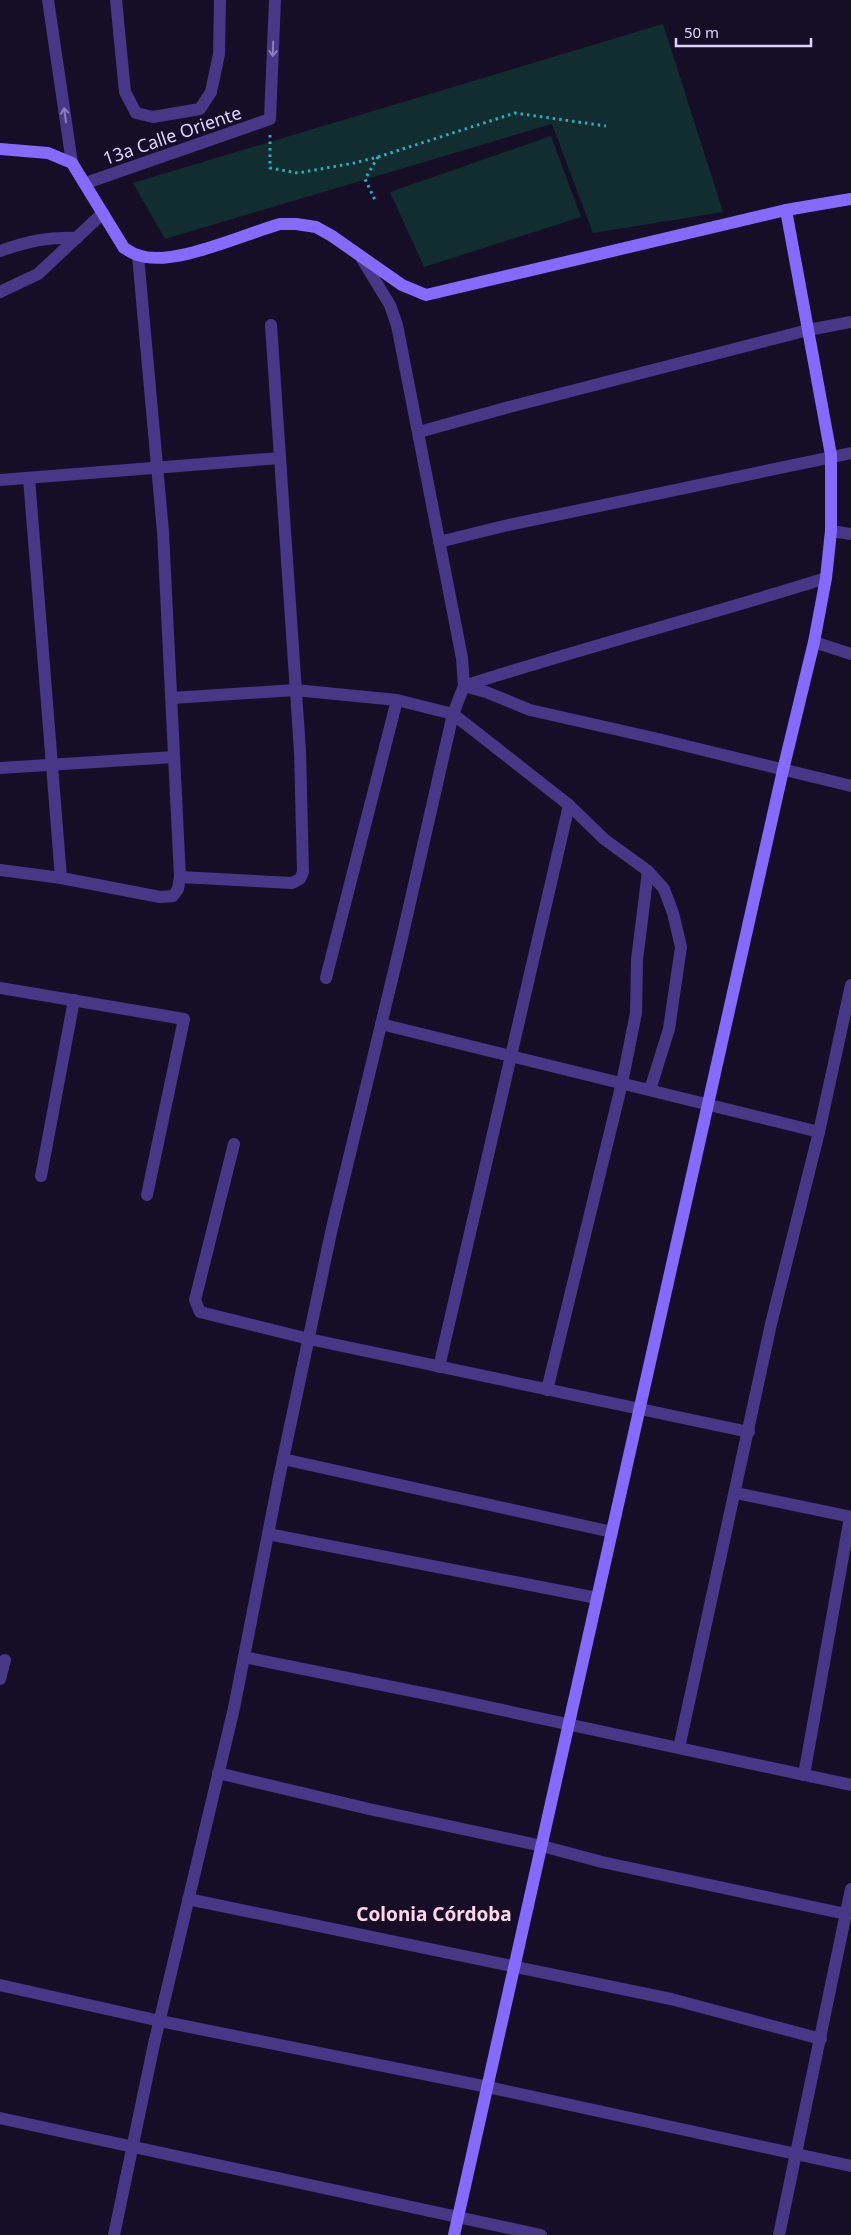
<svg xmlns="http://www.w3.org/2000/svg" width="851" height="2235" viewBox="0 0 851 2235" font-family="'Noto Sans',sans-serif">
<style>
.green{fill:#112d30}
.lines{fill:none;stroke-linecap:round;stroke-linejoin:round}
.path{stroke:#2baebb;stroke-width:3;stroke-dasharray:2.5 4;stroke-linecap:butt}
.street{stroke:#463886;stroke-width:12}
.secondary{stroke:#846aff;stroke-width:12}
.oneway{stroke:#8b7ebc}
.labels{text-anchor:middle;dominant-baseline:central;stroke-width:5;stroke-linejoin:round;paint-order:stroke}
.street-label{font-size:18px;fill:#dfd3ff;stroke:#160e26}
.neighbourhood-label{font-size:19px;font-weight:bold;fill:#ffd5e9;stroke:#160e26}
</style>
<rect width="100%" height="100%" fill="#160e26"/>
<g class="green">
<path d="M663,24L723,212L593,233L552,124L165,239L133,183Z"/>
<path d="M551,136L581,217L424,267L390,192Z"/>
</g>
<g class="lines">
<g class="path">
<path d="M270,135V168L298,173L354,163L378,157L365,179L375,200"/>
<path d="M378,157L515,113L606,126"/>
</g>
<g class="street">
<path d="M48,0L72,163"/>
<path d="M116,0L125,92L136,113L153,117L200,109L211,92L219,54L220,0"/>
<path d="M86,183L270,119L275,0"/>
<path d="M0,251C26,242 49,236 77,238"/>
<path d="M0,292L38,274L103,213"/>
<path d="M419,432L513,406L808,330L851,322"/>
<path d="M29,478L61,878"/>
<path d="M0,480L280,458"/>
<path d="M831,531L851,534"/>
<path d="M439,542L504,526L851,453"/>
<path d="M814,642L851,654"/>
<path d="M464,686L486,692L530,710L654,738L851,786"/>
<path d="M464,686C584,647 706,616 826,578"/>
<path d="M172,698L295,690L397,700L453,714L569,805L604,839L648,871L664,889L673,913L681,947L669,1029L650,1090"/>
<path d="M0,768L174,757"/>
<path d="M0,870L61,878L160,897L173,896L178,889L180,877L163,532L138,256"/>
<path d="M180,877L292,883L300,879L303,872L300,751L271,325"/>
<path d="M326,978L397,700"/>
<path d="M0,988L184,1019L147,1195"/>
<path d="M381,1024L819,1132"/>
<path d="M234,1144L195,1300L200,1312L309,1339L749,1432"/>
<path d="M41,1176L74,1000"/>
<path d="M439,1367L569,805"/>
<path d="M547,1390L622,1083L636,1013L637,960L648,871"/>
<path d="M283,1459L612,1532"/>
<path d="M736,1493L851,1517"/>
<path d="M268,1534L597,1598"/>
<path d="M244,1657L437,1696L851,1785"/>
<path d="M0,1679L5,1660"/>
<path d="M679,1748L771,1324L819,1132L851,985"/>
<path d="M218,1773L369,1809L542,1846L602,1862L846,1914"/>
<path d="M804,1775L850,1517"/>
<path d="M188,1899L671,1999L821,2039"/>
<path d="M0,1985L160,2021L488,2087L851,2166"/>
<path d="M0,2118L541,2235"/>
<path d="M114,2235L154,2044L234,1708L278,1483L332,1228L401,942L453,714L464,686L462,658L397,325L390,305L362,259"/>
<path d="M779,2235L851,1889"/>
</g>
<g class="secondary">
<path d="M0,149L48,153L72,163L124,248C128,250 133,254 138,255C172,268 244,234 280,224H296L316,227L332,236L402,285L426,295L786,210L851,199"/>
<path d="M454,2235L783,770L814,642L826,578L831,531V455L786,210"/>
</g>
</g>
<defs><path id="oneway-shaft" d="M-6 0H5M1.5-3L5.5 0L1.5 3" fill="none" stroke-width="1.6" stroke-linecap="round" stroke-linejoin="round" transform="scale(1.25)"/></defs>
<g class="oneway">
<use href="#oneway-shaft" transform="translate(273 49) rotate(92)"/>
<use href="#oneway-shaft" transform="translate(65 115) rotate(-98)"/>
</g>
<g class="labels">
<g class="street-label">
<text transform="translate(172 135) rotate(-19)">13a Calle Oriente</text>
</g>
<g class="neighbourhood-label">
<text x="434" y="1914">Colonia Córdoba</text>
</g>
</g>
<path d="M676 38v8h135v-8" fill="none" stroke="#dfd3ff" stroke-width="2.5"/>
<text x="684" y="38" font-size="15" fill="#dfd3ff" stroke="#160e26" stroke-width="4" paint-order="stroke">50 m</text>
</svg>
